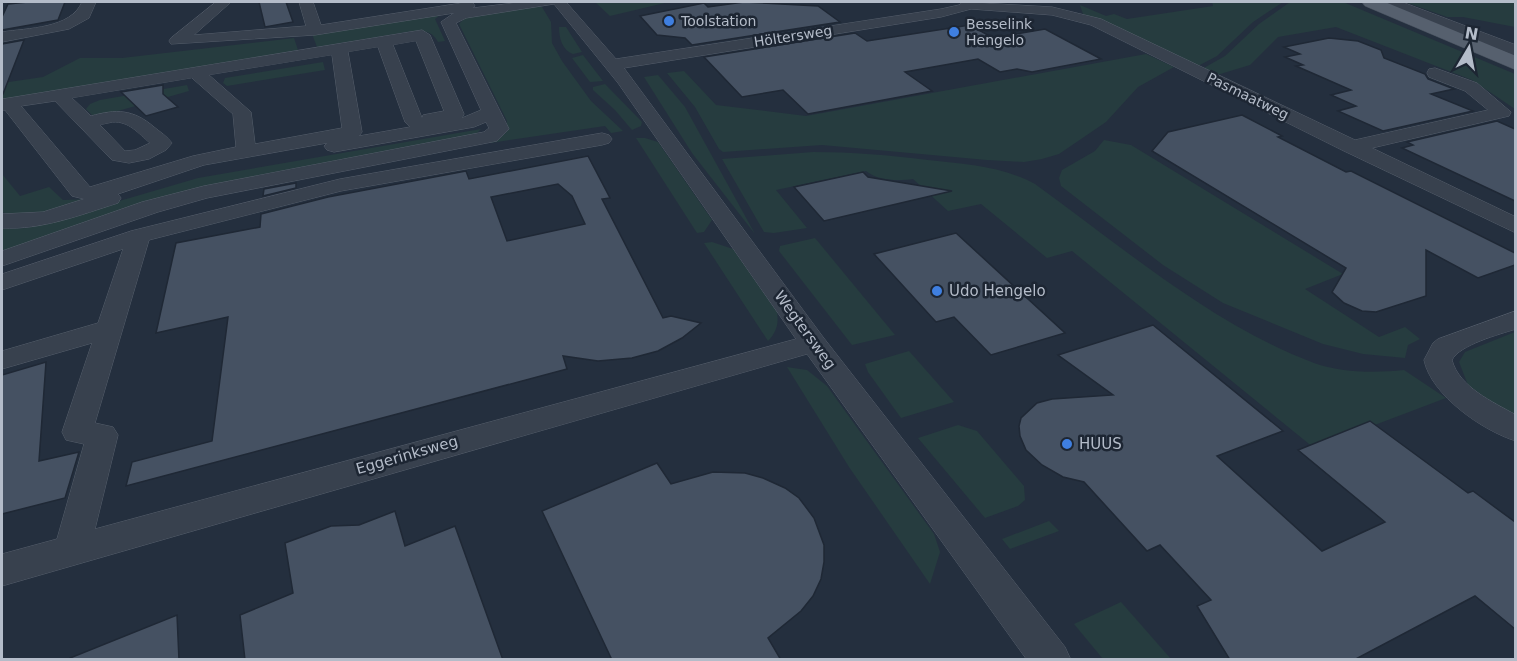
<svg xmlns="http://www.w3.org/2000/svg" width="1517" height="661" viewBox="0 0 1517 661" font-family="'DejaVu Sans',sans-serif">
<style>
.green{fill:#263c3f}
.building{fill:#455162;stroke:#1f2835;stroke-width:1.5;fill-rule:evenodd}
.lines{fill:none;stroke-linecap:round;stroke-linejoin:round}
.minor-casing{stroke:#565f6c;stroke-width:1}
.major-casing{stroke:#414a57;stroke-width:1}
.minor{fill:#38414e;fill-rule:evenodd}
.major{fill:#56606e;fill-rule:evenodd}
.shop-dot{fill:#3f7fe0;stroke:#1d2633;stroke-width:2}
.labels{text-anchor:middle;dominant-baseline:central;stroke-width:5;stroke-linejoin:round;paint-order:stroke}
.far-poi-label{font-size:14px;fill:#b4bcc9;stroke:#1d2633;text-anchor:start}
.far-street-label{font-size:14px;fill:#b4bcc9;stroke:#1d2633}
.poi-label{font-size:15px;fill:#b4bcc9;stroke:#1d2633;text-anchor:start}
.street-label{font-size:15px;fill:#b4bcc9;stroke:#1d2633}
</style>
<rect width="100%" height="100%" fill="#242f3e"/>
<g class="green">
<path d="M595,2H669L610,16Z"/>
<path d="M1212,2H1283L1253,22L1217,56L1198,66L1083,14L1080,5L1106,16L1114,14L1127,19L1213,6Z"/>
<path d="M1290,2H1343L1515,74V109L1472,80L1336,27L1278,37L1250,65L1217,75L1202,69L1225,56L1259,24Z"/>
<path d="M1405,2H1515V27L1463,17H1447Z"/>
<path d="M535,6L542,7L551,22L552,43L562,61L591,101L623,131L611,133L605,126L490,143L506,133L507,121L459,24L467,16Z"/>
<path d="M440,15L435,19L445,41L438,42C432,31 426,31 413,31L317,47L312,34Z"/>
<path d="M559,27H566L582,52L573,54C562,50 559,38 559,27Z"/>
<path d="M294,38L298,50L2,102V83L43,77L80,58H122Z"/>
<path d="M1146,54L1174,67L1138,87L1106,122L1059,154L1042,159L1024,162L987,160L822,145L723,152L719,149L695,107L667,73L684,71L716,105L806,116Z"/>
<path d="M583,55L603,81L590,82L572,58Z"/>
<path d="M323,62L325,70L227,86L223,83L225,78Z"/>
<path d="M658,75L685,107L755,234L692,153L644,77Z"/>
<path d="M605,84L642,122L641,126L632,130L615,110L593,90V87Z"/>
<path d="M187,85L189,91L182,93L100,116L92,115L86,109L90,104L100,100Z"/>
<path d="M481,129L475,135L188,192L2,254V229L27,228L198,178Z"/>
<path d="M636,138H645L658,142L712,220L704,232L697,233Z"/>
<path d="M1104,140L1131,145L1343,274L1305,289L1379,337L1405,327L1420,339L1408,345L1405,358L1363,354L1323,344L1223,303L1163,265L1061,186L1059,178L1062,170L1095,151Z"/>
<path d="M813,152C852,152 889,155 928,160C966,164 1001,166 1035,184C1124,248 1211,324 1314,363C1341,373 1376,373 1404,370L1446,398L1314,448L1072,251L1047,258L981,204L948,211L913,179C898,181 878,181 866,171L776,190L807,228L774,233L764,232L722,159Z"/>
<path d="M2,174L20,196L49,187L63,200L91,199C69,208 25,222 2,212Z"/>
<path d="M815,238L895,335L852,345L779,251L780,246Z"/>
<path d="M712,242L733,249L777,312C779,325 776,332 768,341L704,243Z"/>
<path d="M1515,332V419L1468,385L1459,362L1465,352Z"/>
<path d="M909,351L954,402L901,418L868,372L865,364Z"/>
<path d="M787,367L807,370L827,386L934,534L940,552L930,584L849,467Z"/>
<path d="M958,425L977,431L1024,486L1025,500L1018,506L985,518L918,438Z"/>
<path d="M1049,521L1059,531L1010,549L1002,539Z"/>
<path d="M1121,602L1171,659H1103L1074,624Z"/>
</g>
<g class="building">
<path d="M28,2H65L58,20L2,30V17L8,4Z"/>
<path d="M259,2H286L293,22L265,27Z"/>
<path d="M744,2L818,6L840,22L692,45L685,38L657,35L640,16L704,3L708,7Z"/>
<path d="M970,25L993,38L1045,29L1101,59L1032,72L1017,69L1000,72L978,59L905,72L932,91L808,114L783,90L742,97L704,57L855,33L867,41Z"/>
<path d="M1329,38L1358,41L1381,50L1384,58L1425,74L1428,79L1454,89L1431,94L1473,111L1383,131L1338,111L1356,106L1331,95L1351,90L1296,66L1303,65L1285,57L1300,54L1284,47Z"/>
<path d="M24,40L3,94H2V44Z"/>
<path d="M163,85V94L178,107L146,116L121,92Z"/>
<path d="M1242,115L1282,136L1278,137L1346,172L1351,171L1515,253V265L1478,278L1426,250V296L1376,312L1362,311L1344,303L1332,292L1346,268L1152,151L1168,132Z"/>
<path d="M1497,121L1515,129V201L1402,148L1413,145L1407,142Z"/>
<path d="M588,156L610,198L602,199L663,318L671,316L701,323L682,338L658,351L632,358L598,361L563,356L567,369L126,486L132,462L212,441L228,317L156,333L176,243L260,227L261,214L328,197L466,171L469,179ZM558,184L572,196L585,224L507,241L491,197Z"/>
<path d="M863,172L868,177L952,191L824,221L794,187Z"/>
<path d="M296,183V188L263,196L264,189Z"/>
<path d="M956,233L1065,333L991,355L954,317L936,322L874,254Z"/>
<path d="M1153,325L1283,431L1217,456L1322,551L1385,522L1298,450L1370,421L1468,493L1473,491L1515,522V629L1475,596L1354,660H1230L1197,606L1211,600L1160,545L1147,551L1084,482L1063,477L1042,465L1026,450L1020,436L1019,426L1021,418L1037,403L1052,399L1113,395L1058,355Z"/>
<path d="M46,362L39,461L79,452L65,498L2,514V375Z"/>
<path d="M657,463L671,484L713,472L745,473L763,478L785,488L799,498L814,518L824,545V562L821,579L813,596L801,611L768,638L781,660H612L542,511Z"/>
<path d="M395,511L405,546L455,526L503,660H245L240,615L293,593L285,543L331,526L359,525Z"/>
<path d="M177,615L179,660H70V658Z"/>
</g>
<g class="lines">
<defs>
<g id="minor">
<path d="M82,2H96L89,18L69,29L2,42V32C27,28 71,29 82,2Z"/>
<path d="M216,2H231L194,35L306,26L299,2H313L321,25L468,2L473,3L475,6L473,8L522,2H566L616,59L941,9L959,5L963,2L1052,7L1101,19L1355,140L1488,110L1465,91L1429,77L1427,73L1429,69L1435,68L1477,83L1511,112L1509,116L1372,148L1516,217V233L1344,151L1091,25L1052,15L971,9L941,17L624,68L823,337L1065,647L1071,660H1027L807,354L2,586V554L57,539L84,444L66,440L62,432L92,343L2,369V351L98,323L123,249L2,290V274L131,231L340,179L602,133L609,135L612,139L609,143L602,145L341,191L149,240L95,423L113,427L118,435L95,529L796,339L618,83L554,4L466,18L456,23L509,129L497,141L207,198L158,212L2,266V251L142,202L204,186L484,132L489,128L486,122L474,127L334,152L327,150L324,146L327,143L204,165L118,194L121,198L118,203C80,215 42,230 2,228V214L43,212L84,199L72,196L5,110H2V99L9,98L422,30L430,35L464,114L462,118L481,110L441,22L454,13L315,35L171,44L169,41L171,38ZM416,41L444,111L423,115L422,118L393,45ZM378,47L405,122L410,127L359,136L362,132L348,52ZM332,55L342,128L255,144L251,112L209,75ZM192,78L233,114L236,147L193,156L90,187L21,106L55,101L112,160L129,163L149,159L166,150L172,143C167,136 160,132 154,127C133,109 116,109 91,116L72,98ZM113,122C129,121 138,133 150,143L135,150L125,151L100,125Z"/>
<path d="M1383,2H1402L1516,45V56L1385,5Z"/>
<path d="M1516,311V329C1500,334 1459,345 1452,360C1459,387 1493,402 1516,415V441C1483,431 1431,395 1424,360L1433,343L1438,339Z"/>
</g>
<path id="major" d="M1362,2H1385L1516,56V70L1365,6Z"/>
</defs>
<use href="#minor" class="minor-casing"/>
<use href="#major" class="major-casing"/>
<use href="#minor" class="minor"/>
<use href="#major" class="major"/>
</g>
<g class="shop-dot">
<circle cx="669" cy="21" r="6"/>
<circle cx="954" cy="32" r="6"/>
<circle cx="937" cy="291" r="6"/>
<circle cx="1067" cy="444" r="6"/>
</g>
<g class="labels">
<g class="far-poi-label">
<text x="681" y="21">Toolstation</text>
<text x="966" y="24">Besselink<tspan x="966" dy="16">Hengelo</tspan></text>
</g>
<g class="far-street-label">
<text transform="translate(793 36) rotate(-9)">Höltersweg</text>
<text transform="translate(1248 96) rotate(26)">Pasmaatweg</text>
</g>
<g class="poi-label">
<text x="949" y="291">Udo Hengelo</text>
<text x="1079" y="444">HUUS</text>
</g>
<g class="street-label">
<text transform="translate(805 330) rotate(54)">Wegtersweg</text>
<text transform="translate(407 455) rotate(-16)">Eggerinksweg</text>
</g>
</g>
<rect width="1517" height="661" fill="none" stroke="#b4bcc9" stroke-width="6"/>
<g transform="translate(1469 48) rotate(10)" stroke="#1d2633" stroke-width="4.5" paint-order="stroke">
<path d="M0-4.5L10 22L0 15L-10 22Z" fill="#b4bcc9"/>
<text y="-9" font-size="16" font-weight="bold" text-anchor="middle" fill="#b4bcc9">N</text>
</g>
</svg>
